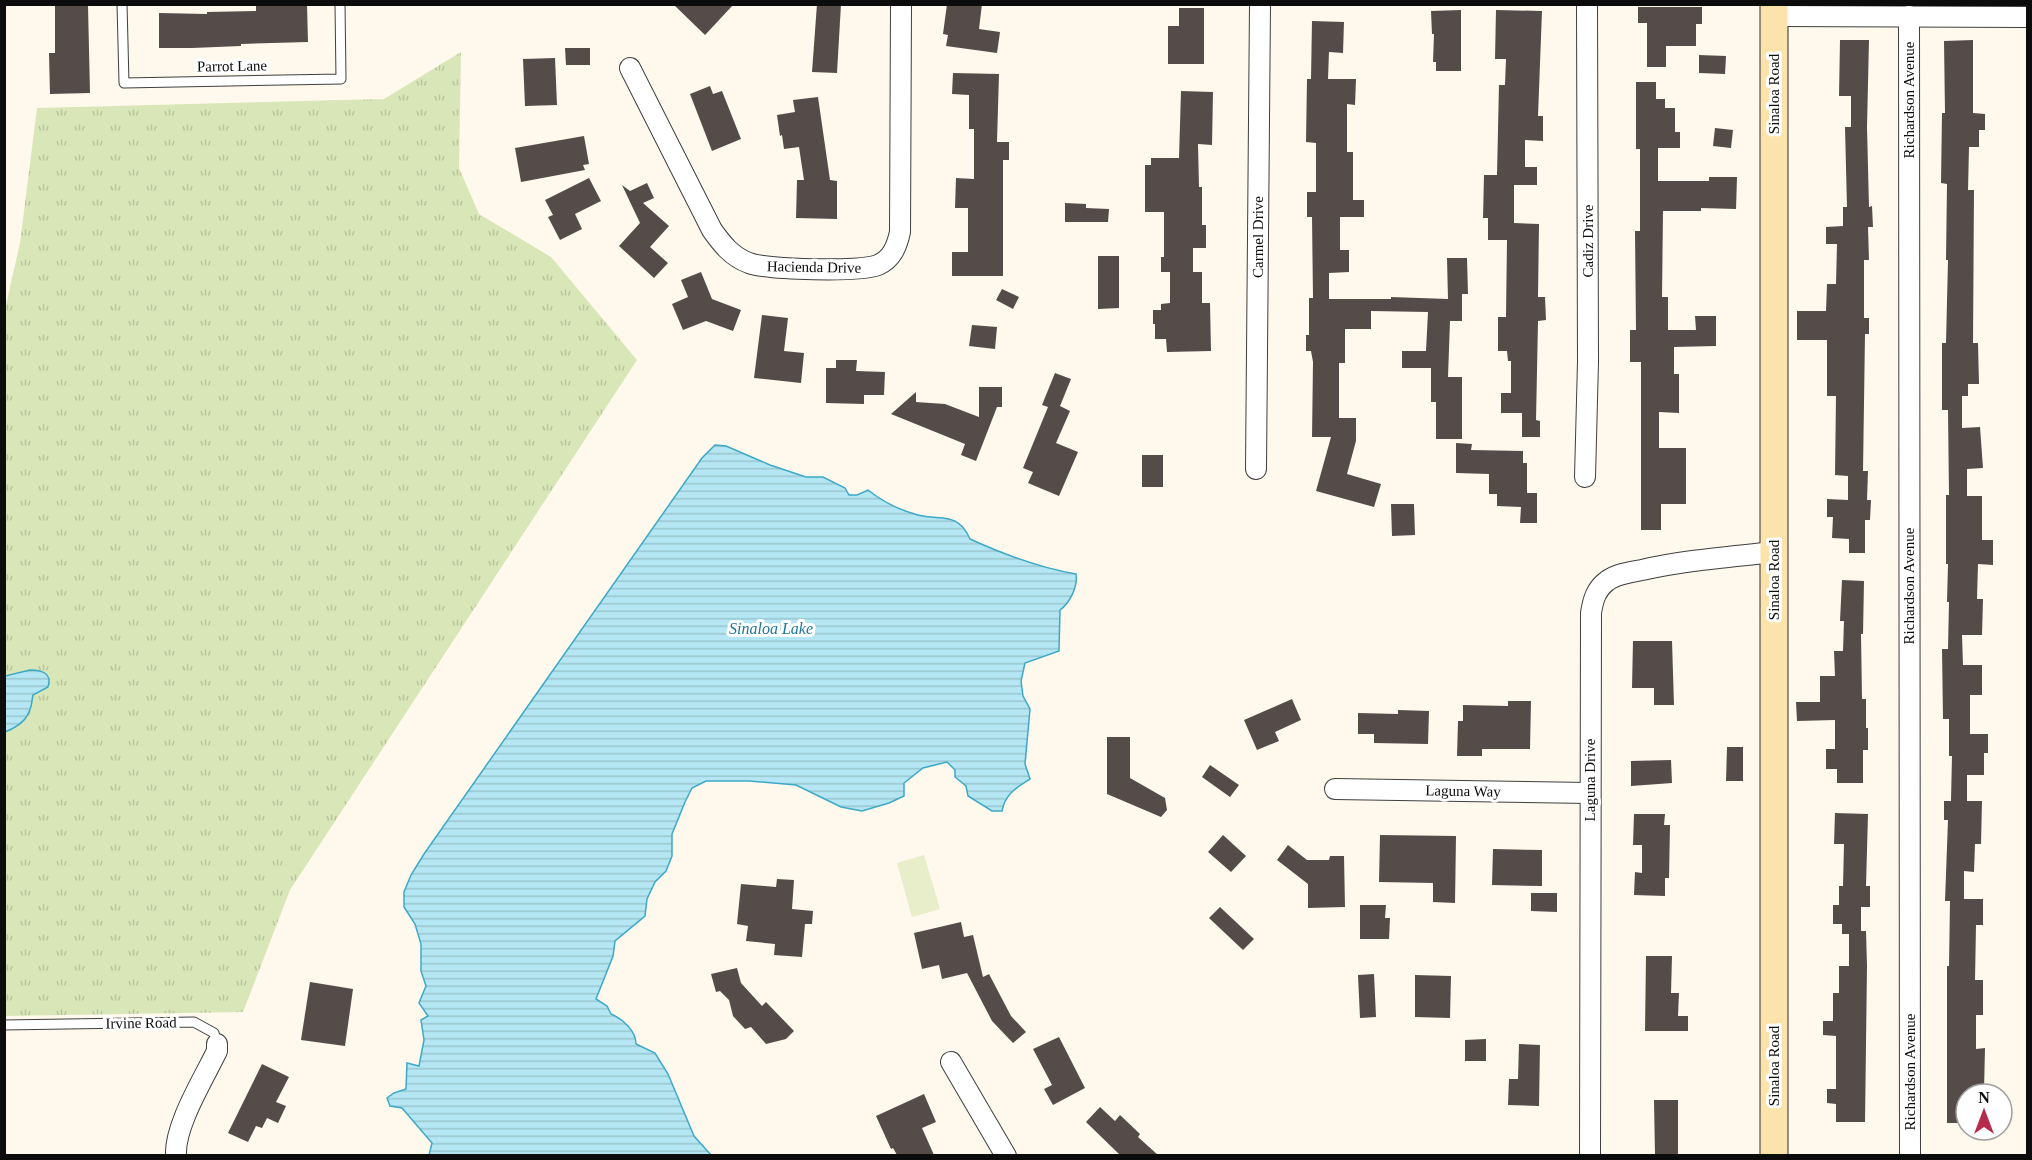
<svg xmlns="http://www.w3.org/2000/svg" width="2032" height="1160" viewBox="0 0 2032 1160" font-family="Georgia,serif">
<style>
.grass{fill:url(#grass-tufts)}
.pitch{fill:#e8eeca}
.water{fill:url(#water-rules);stroke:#3ea9c7;stroke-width:1.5}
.building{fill:#554c49}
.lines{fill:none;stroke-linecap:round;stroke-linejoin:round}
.lane-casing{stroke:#3f3f3f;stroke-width:11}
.street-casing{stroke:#3f3f3f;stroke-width:22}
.secondary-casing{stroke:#2e2e2e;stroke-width:29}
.lane{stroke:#fff;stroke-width:9}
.street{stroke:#fff;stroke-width:20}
.secondary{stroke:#fbe3ab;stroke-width:27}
.labels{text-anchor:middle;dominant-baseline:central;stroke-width:6;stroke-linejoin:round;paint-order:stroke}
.street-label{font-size:15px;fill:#0c0c0c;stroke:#fff}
.water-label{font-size:16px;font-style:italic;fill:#1c7898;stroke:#fff}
</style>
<defs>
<pattern id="grass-tufts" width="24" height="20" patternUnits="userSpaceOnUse" patternTransform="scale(1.5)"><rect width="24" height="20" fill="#d9e7b8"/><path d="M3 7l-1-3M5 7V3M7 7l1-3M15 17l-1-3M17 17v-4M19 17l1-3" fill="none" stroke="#b9c59d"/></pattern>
<pattern id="water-rules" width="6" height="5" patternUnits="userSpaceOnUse" patternTransform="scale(1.5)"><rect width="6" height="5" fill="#b4e7f3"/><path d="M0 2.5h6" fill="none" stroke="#9ac5cf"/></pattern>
</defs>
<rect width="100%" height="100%" fill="#fef8ed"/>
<path class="grass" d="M461,52L459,168L479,214L551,257L637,360L290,890L243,1012L5,1016L4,314L20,243L37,108L384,99Z"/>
<path class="pitch" d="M924,855L940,909L912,917L897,863Z"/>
<g class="water">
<path d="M715,445L726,446L770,465L806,477H823L845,488L849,495H857L868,490C883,502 899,510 918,515C940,521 958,511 970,539C1003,554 1039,568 1076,574C1078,586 1070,603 1060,610L1059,651L1025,663L1021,681L1023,696L1030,709L1025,764L1030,779C1016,788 1005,794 1002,811H992L968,796L966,786L955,777V770L947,762L923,768L904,783V796L889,803L862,811L841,807L796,785L749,781H706L692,788L685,802L672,834V856L666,871L655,882L647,899L645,916L615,941L613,956L596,999L607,1006L611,1014C623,1019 636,1031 636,1044L655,1053L668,1074L694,1136L711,1155H429L432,1143L402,1108L390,1106L387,1098L394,1093L406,1089L407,1063L419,1066L424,1040L421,1020L428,1016L419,1003L426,986L421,971V944L415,924L404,907V892L411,875L424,854L702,458Z"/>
<path d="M30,670C41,670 53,673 48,687L33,695C32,699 32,705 30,709C27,721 15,728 5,732V676Z"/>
</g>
<g class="building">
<path d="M256,4H307L308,42L241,44V46L192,48H159V13L207,14V12L256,11Z"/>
<path d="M673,4H734L705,35Z"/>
<path d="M817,4H841L837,73L812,72Z"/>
<path d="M947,4H982L979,29L1000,32L997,53L946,46L948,35L943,34Z"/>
<path d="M55,6H88L90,93L50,94L49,53H55Z"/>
<path d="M1638,7H1702V24H1696V46H1666V67H1647V23H1638Z"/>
<path d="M1179,8H1204V64H1168V26H1179Z"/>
<path d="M1461,10V71H1436V62H1433L1434,34H1432L1431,11Z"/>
<path d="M1496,10L1542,11L1538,116H1543V141L1525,140V167H1537V185H1514V223L1539,224L1538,297H1545L1546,320L1538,321L1536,420L1540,421V437H1522V413H1501V393H1511V361H1508L1507,351H1498V317H1506L1507,240H1488V218H1483L1484,175H1497L1499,85H1505L1506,59H1495Z"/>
<path d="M1312,21L1344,22L1343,53L1329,52L1328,79H1356L1355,105L1347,104V152H1353V200H1364V217H1340V250H1349V272L1329,273V299H1391V297L1448,299L1447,258H1467L1468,294H1462V321H1450L1448,377H1462V439H1436V402H1431V368H1402V351H1426L1428,312L1371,311V329H1345V363H1339V418H1356V441L1347,474L1381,484L1374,507L1316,491L1331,437H1312L1313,362L1311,351H1306V335H1309V298H1313L1312,217H1307V192H1316V143L1306,142L1307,79H1311Z"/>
<path d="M1840,40H1869L1867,127L1869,207L1872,206L1873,227H1868L1869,260H1864V318H1869V334H1865L1863,471H1868L1867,500H1871L1870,520H1865V553H1849V539L1832,538L1833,517H1827V499L1848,500V476L1835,475L1836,396H1827V340H1797V311H1826L1827,284H1836L1837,244H1826V227L1843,226V207H1847L1845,127H1851V96H1839Z"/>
<path d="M1973,40V113L1985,114V130H1979V147H1969L1968,190H1974L1973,343H1978L1979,384H1968V396H1962V428L1980,427L1983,468L1967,469V496H1982V540H1993V565L1978,564L1977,599H1983L1982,635H1962L1963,665H1982V695H1970V734H1988V753H1984V775H1967V801H1982L1981,844H1975L1974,872L1964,871V899H1983V925H1976L1975,980H1983V1015H1976V1049L1985,1048L1984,1091H1977V1094H1966V1123H1947V966H1949L1950,901H1945L1948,820H1944V801H1951L1952,756H1949V719H1943L1942,649H1948L1949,602H1947L1948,564H1946V495H1949L1948,410H1942V343H1946L1948,260H1946L1947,184L1941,183L1942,113H1945L1944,41Z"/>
<path d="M565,48H590V65H566Z"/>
<path d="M1699,55L1726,56L1725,74L1699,73Z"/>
<path d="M555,58L557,105L525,106L523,59Z"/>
<path d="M953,73L999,74L997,142H1009V160H1003V276H952V252H968V208H955L956,178L974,179V129H969V95L952,94Z"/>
<path d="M1636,82H1656V99H1665V108H1675V132H1680V148H1658V181H1709V177H1737L1736,209L1701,208V211H1663L1662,297H1668V330H1696L1695,316H1716V346L1674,347V374H1679V413L1659,412V448H1686V504H1661V530H1641V362H1630V330H1636L1635,231H1640V149H1636Z"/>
<path d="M710,86L713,94L722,91L741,139L712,151L690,94Z"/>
<path d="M1181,91L1213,92L1212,145L1198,144L1199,187H1202V225H1206V248H1193V272H1202V303H1210L1211,351L1167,352L1166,339H1155V324H1153V310H1161V304L1170,303V272H1161V257H1164V212H1145V165H1151V158H1179Z"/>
<path d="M818,97L830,180L837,181V219L796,218L797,180H804L799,147L784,149L782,135L780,136L777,115L795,112L793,100Z"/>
<path d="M1715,128L1733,130L1731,148L1713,146Z"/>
<path d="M584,136L589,164L583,165L585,170L521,182L515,148Z"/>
<path d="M589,178L601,201L575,214L582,229L560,240L548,217L553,215L545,200Z"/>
<path d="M647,183L654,198L643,203L669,226L650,247L668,263L654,278L619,246L640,223L622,185L630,191Z"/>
<path d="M1065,203L1086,204V208L1109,209L1108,222H1065Z"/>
<path d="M1098,256H1119V308L1098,309Z"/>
<path d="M701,272L712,299L741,310L733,331L706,321L683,330L672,304L688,297L681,280Z"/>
<path d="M1002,289L1019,297L1013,309L996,300Z"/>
<path d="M762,315L788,318L784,351L804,353L801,383L754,378Z"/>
<path d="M972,325L997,327L995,349L969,346Z"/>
<path d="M836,360H857L856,371L885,372L884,395H864V404L826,403V368H836Z"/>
<path d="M1055,373L1071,379L1060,406L1070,411L1056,443L1078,452L1059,496L1028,483L1033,472L1023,468L1048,407L1042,405Z"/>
<path d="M979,387H1002V407H997L976,461L961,455L965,444L891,414L916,392V402L945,404L979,417Z"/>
<path d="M1456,443L1472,444L1471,450L1523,451V463H1527V493H1537V523H1520L1521,507L1497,506V494H1489V474L1456,473Z"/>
<rect x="1142" y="455" width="21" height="32"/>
<path d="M1391,504H1414L1415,535L1392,536Z"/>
<path d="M1842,580L1864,581L1863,634H1861L1862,699H1866V728H1868V750H1863V783H1837V769H1826V749H1835V720L1797,721L1796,702H1820V676H1835L1834,651H1843L1844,621H1840Z"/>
<path d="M1633,641H1672L1674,705H1654V688H1632Z"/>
<path d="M1292,699L1301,720L1275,732L1279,741L1257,750L1244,720Z"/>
<path d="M1508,701H1531L1530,749H1482V756H1457L1458,721H1463V705L1508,706Z"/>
<path d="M1398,710L1429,711L1428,744L1374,743V734H1358V713L1398,714Z"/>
<path d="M1107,737H1130V778L1165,798L1167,810L1161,817L1107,794Z"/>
<path d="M1727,747H1743V781H1726Z"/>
<path d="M1671,760L1672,783L1631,786V761Z"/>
<path d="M1210,765L1239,785L1230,797L1202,777Z"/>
<path d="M1835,813L1868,814L1866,886H1870V907H1861V931H1866L1867,966L1865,1122H1836V1104L1827,1103V1089H1836V1036L1823,1035V1021H1833V993H1839V966H1849V934H1842V924H1833V905H1839V886H1843L1844,844H1834Z"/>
<path d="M1634,814H1665L1664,825H1670L1669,878H1665V896L1634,895L1635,872L1642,873V845H1633Z"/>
<path d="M1223,835L1246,856L1231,872L1208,852Z"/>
<path d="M1380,835L1456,836L1455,903L1433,902V883L1379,882Z"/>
<path d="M1288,845L1307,860H1329L1330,856H1344L1345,907L1308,908V884L1277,860Z"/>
<path d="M1493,849L1542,850V886L1492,885Z"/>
<path d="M777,879L794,880L792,909L813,911L812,924H805L802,957L774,955L775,944L746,941L748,926L737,924L741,884L776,887Z"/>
<path d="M1531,893H1557V912L1531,911Z"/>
<path d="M1360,905H1386L1385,918H1390L1389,939H1360Z"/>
<path d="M1220,907L1254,939L1243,950L1209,918Z"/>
<path d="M961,922L964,937L973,935L983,977L989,974L1011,1016L1026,1032L1013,1043L992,1021L967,973L942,979L939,965L922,969L914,933Z"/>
<path d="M1646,956H1672L1671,993H1679L1678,1016H1688V1031H1645Z"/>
<path d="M737,968L741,983L762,1006L766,1002L794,1031L786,1039L766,1044L751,1027L745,1029L733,1016L729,1000L720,991L716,992L711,974Z"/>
<path d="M1374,974L1376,1017L1360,1018L1358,975Z"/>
<path d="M1415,975L1451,976L1450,1018L1415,1017Z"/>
<path d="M310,982L353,989L345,1046L301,1040Z"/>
<path d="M1059,1037L1085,1088L1053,1105L1044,1089L1052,1085L1033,1049Z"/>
<path d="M1486,1039V1061H1465V1040Z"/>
<path d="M1519,1044L1540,1045L1539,1106L1508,1105L1509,1079H1518Z"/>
<path d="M262,1064L289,1077L276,1102L286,1106L278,1123L267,1118L262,1128L256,1126L248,1142L228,1133Z"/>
<path d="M924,1094L936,1122L922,1128L934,1155H897L893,1148L891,1149L876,1116Z"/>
<path d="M1654,1100H1678V1155H1655Z"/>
<path d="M1100,1107L1115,1121L1120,1115L1140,1134L1138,1137L1158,1155H1120L1086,1122Z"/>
</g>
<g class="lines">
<defs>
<g id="lane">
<path d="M122,4L124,83L341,79L340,4"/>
<path d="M4,1025L194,1022L214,1033L217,1044"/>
</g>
<g id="street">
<path d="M1774,16L2028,17"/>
<path d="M1909,16L1910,1156"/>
<path d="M630,68L712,230C722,244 732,257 749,263C766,270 862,272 878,265C892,259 897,246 900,232L901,4"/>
<path d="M1256,469L1260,4"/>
<path d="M1585,477L1588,362L1587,4"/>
<path d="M1335,789L1590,793"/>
<path d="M951,1062L1006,1156"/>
<path d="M176,1156C174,1126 204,1078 217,1051V1044"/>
<path d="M1590,1156L1591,613C1593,600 1596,589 1607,581C1616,574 1630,572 1642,570C1685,560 1730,557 1774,552"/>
</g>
<path id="secondary" d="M1774,4V1156"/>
</defs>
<use href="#lane" class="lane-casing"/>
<use href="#street" class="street-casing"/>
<use href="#secondary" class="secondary-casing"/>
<use href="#lane" class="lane"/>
<use href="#street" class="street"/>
<use href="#secondary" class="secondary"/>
</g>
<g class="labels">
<g class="street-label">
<text transform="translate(232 66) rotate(-1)">Parrot Lane</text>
<text transform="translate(1774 94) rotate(-90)">Sinaloa Road</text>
<text transform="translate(1909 100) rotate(-90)">Richardson Avenue</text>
<text transform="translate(1258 237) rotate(-90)">Carmel Drive</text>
<text transform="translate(1588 241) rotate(-90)">Cadiz Drive</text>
<text transform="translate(814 267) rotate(1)">Hacienda Drive</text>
<text transform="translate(1774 580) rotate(-90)">Sinaloa Road</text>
<text transform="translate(1909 586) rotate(-90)">Richardson Avenue</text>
<text transform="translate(1590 780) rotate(-90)">Laguna Drive</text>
<text transform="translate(1463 791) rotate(1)">Laguna Way</text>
<text transform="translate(141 1023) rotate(-1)">Irvine Road</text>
<text transform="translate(1774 1066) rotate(-90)">Sinaloa Road</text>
<text transform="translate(1910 1072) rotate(-90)">Richardson Avenue</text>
</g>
<g class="water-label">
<text x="771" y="628">Sinaloa Lake</text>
</g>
</g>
<rect width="2032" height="1160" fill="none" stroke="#0c0c0c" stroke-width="12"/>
<g transform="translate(1984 1112)"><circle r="28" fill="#ffffff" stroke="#9e9e9e" stroke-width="1.5"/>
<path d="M0-4.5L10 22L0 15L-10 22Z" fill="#b62b4b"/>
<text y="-9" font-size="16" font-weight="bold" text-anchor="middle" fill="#0c0c0c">N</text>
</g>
</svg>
